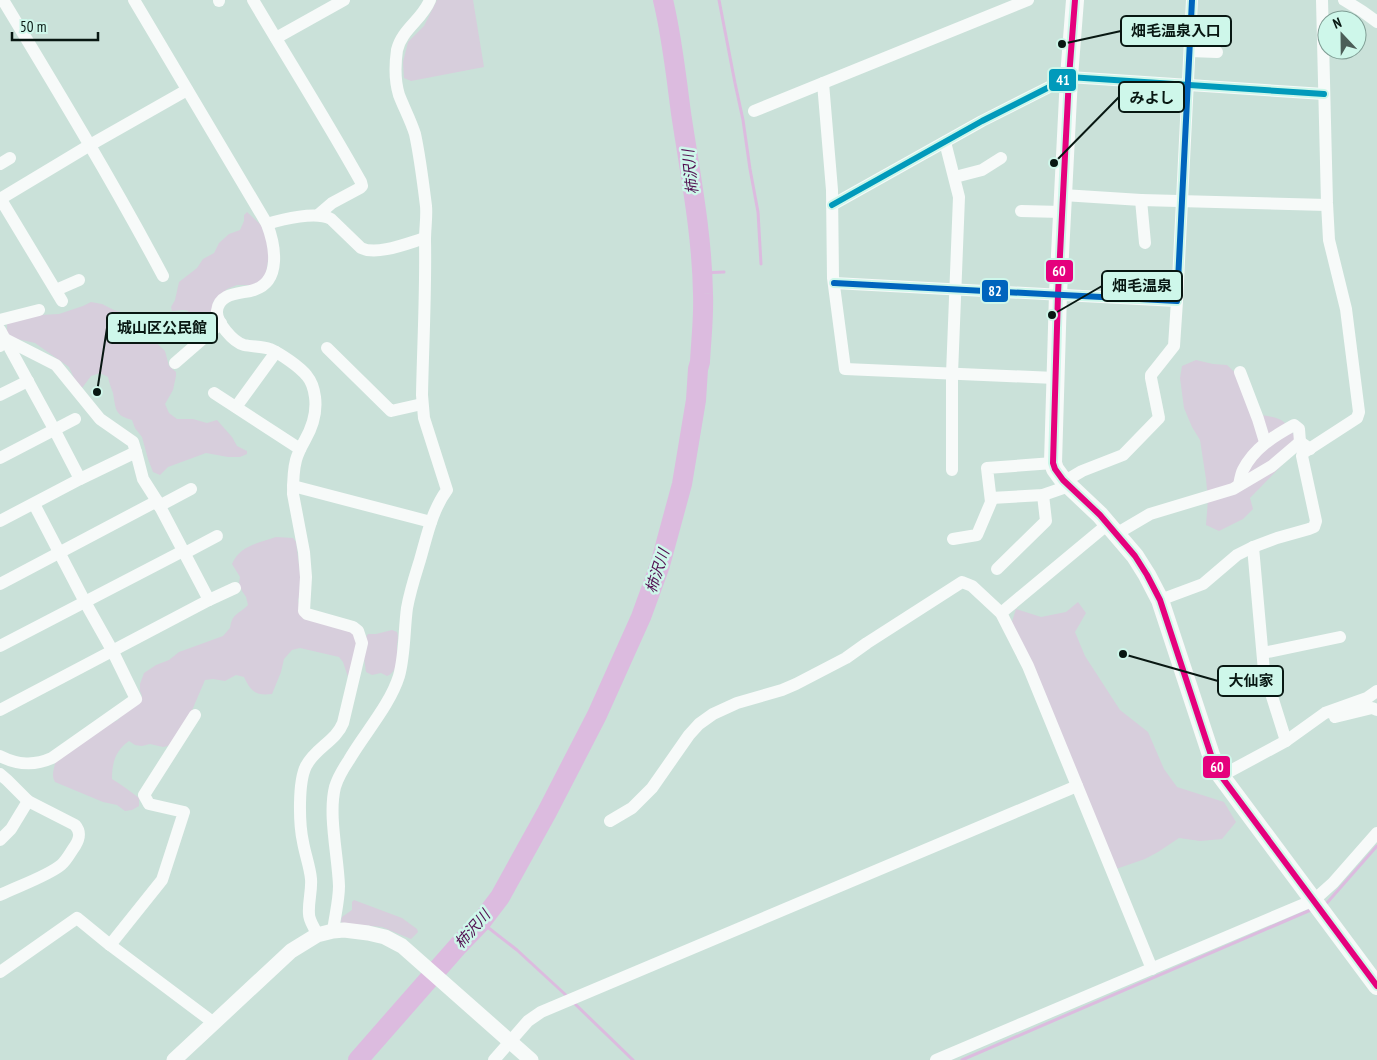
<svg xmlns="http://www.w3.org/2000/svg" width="1377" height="1060" viewBox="0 0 1377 1060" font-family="'PT Sans Narrow','Noto Sans JP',sans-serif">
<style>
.green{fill:#d7cedc}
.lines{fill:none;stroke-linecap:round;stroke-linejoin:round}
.stream{stroke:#dcbbdf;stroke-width:3}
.river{stroke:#dcbbdf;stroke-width:20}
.minor{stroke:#f7faf9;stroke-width:12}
.tertiary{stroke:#f7faf9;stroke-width:15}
.secondary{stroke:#f7faf9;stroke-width:18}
.bus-1-casing{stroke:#cef7ea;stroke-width:10}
.bus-2-casing{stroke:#cef7ea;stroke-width:10}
.bus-3-casing{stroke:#cef7ea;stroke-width:10}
.bus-1{stroke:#e5007d;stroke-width:6}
.bus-2{stroke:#019abb;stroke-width:6}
.bus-3{stroke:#0065bd;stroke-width:6}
.labels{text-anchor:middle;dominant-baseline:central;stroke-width:5;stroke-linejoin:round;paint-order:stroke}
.water-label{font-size:15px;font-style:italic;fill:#510e50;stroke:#cef7ea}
.leader{fill:none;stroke:#081712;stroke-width:2}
.callout-dot{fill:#081712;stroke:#cef7ea;stroke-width:2}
.callout{fill:#cef7ea;stroke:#081712;stroke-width:2}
.callout-label{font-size:15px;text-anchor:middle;font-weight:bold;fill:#081712}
.line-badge{stroke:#cef7ea;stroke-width:2}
.badge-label{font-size:14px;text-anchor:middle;font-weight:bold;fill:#fff}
</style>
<rect width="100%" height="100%" fill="#cae1d9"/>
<g class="green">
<path d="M437,0H473L484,67L411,81L404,78L403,62L408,42L424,26Z"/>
<path d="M247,212L261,225L270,248L265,280L252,285H237L227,289L213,302L212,323C206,326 202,327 195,324C187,308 191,309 172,311L171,307L175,300L179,282L197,268L203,259L214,253L219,243L229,234L240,230L244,221V215Z"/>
<path d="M91,302L102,304L114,310L127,314L145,325L151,338L165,351L169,366L176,372V376L173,390L165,404L169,413L177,419H193L207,423L217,420L232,437L237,446L247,451V454L240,457H228L206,453L168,467L160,475L153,472L148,459L142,437L135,428L132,420C114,415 116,409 113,393C111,388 109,382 108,377L100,373L91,376L82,388L74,378L69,367L35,343L13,338L7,334V323L40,315L59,314L83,306Z"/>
<path d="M1196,360L1213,364L1227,365L1244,381L1251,413C1280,419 1285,415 1298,444L1286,461L1250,498L1253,509L1243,519L1219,531L1206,525L1208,500L1206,479L1200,440L1192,427L1184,408L1180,378L1182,366Z"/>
<path d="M276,537L293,538L296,542L302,588L298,600L301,611L354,633L358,641L348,677L343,662L339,657L300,648L292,650L284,659L281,672L272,694C256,696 251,692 244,677L236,675L225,681L213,679L205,680L190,715L172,745L163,747L150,744L142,746L135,745L129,741C115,751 112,763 112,779C122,785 130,791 139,798V806L132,810L125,811L117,805L103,802L55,782C51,775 54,770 55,763L99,729L118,720L123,713L136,704L142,696L140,691V684L144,673L156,665L169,660L179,652L223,636L230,628C232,613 238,615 248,605L246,597L242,591L239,583L240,577L232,564C240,545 260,543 276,537Z"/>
<path d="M1078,602L1086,613L1075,632L1085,656L1120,710L1148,732L1164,769L1177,787L1224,802L1236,822L1222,839L1200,841L1179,838L1158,852L1145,859L1116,869L1010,628L1016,609L1041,617L1066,612Z"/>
<path d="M392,630L397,632C399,638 397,641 397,648C397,658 398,672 387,676L381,673L372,675L366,672C365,660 360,644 368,634H376Z"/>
<path d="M354,900L402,918L417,929L418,932L411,939L382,927L343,923L341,922L342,917L352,910V902Z"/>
</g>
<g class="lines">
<g class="stream">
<path d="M719,0L735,83L743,120L750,169L758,212L761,264"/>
<path d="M702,273L724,272"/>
<path d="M1324,905L1326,904L1377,846"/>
<path d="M481,922L517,950L568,997"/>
<path d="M573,1002L633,1060"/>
<path d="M962,1060L1313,909"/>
</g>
<path class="river" d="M358,1060L458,946L481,922L500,897L547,812L597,715L641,617L660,565L682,484L696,400L698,369L700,362C701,340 704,317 703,294C702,233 690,173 681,113C676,75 672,37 663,0"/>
<g class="minor">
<path d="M3,0C58,91 113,182 163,276"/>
<path d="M134,0L267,224C275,245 282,281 254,290C241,294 219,292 217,311C216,322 233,342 244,345C253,347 262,346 270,349C281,354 300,367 307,376C312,382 314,389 315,397C317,412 313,426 305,440C301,447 298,453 296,460C293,471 293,483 293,494L304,552L306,577L304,611L307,614L353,627L358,631L362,643L343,723C336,741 315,748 306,766C298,782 299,824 303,842C305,854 310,867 311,879C312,891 308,902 309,914C309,921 315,928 317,935"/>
<path d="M219,0V1"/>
<path d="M253,0C289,61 327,121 361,182L362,186L360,188L332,203L318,215"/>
<path d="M1344,0L1362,11L1377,22"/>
<path d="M276,38L344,0"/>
<path d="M1190,51L1217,52"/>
<path d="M823,83L832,190L833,278L845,369L1055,378"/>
<path d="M754,111L1028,0"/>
<path d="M945,142L959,197L952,374V470"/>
<path d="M0,164L10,158"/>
<path d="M955,177L982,170L1001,158"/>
<path d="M1063,195L1141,200"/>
<path d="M0,198L62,301"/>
<path d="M0,199L90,145L187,90"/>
<path d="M832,205L982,121L1069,77L1324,94"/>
<path d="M1021,211L1062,212"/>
<path d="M267,224C283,219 316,211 331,219L361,248C377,256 408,243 425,238"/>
<path d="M1145,243L1141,200L1327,205"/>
<path d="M834,283L1177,301L1192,0"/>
<path d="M56,290L79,280"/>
<path d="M0,320L39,310"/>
<path d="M0,330L54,429L80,479"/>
<path d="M0,346L5,339L56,365L100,419L133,442L136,452"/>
<path d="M327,348L391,411L422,404"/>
<path d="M175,363L221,323"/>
<path d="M1240,372L1258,419L1265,442"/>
<path d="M214,393L300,449"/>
<path d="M0,395L28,381"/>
<path d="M236,407L276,352"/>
<path d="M0,458L75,419"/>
<path d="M1065,481L1082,471L1123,455L1159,418L1151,378V375L1174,346L1177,301"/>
<path d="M1239,485C1240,480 1241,474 1243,470C1254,448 1274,436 1294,425L1299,429L1300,442"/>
<path d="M293,486L431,522"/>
<path d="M991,498L1043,495L1069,486"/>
<path d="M159,506L191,489"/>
<path d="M0,521L80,479L136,452L143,479L157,501L209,600L0,710"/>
<path d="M1116,534L1150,514L1233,489L1272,466L1300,442L1310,449"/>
<path d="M953,539L977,535L991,502L987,468L1053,463"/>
<path d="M1253,547L1264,671L1286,741"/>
<path d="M185,553L217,536"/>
<path d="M997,569L1046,521L1043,495"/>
<path d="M0,584L157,501"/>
<path d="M209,600L235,588"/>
<path d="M1160,600L1203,584L1237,555L1253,547L1277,538L1309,529L1314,527L1316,521L1302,456L1303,453L1357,418L1359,412L1346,309L1329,240L1327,203L1322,0"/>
<path d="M1001,613L1108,524"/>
<path d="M0,646L183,551"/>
<path d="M1263,653L1340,637"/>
<path d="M1335,717L1372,708L1377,710"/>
<path d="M0,756C18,765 34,766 52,758L136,699L112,650L85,602L34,504"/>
<path d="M0,774L7,780L28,801L75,825C81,832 80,838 75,846C70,853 67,860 61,865C48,876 16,887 0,895"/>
<path d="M1221,776L1286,741L1325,713L1367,698L1377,691"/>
<path d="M610,821L632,808L652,788L689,735L699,724L713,714L737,703L782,690L796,684L846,658L867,643L962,582L972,586L1001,613L1028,666L1152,969"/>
<path d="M0,840L11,829L28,801"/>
<path d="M333,931C335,916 339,900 339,886C338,856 328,815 335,787C338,777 343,769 349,760C364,734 390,705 399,676C405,654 404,630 407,608C410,591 415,576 420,560C427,536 432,510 447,490L424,418L422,395C423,344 426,292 425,240C425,228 427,217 426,206C423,182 420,157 415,134C411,121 404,108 399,95C395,82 395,64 397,50C402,29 422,20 430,0"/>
<path d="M110,945L162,880L184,812L149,804L144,795L195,715"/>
<path d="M0,972L77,918L110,945L214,1023"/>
<path d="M494,1060L528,1021L541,1012L1077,786"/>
<path d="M936,1060L1314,900L1333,883L1377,833"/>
</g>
<path class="tertiary" d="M174,1060L291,951L317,935L333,931L344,930L368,933L385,937L402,946L531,1060"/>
<path class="secondary" d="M1075,0L1069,77L1058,294L1053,463L1055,469L1063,480L1100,515L1135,556L1147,575L1160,600L1211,755L1221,776L1377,986"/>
<defs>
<path id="bus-1" d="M1075,0L1069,77L1058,294L1053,463L1055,469L1063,480L1100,515L1135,556L1147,575L1160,600L1211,755L1221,776L1377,986"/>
<path id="bus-2" d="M832,205L982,121L1069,77L1324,94"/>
<path id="bus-3" d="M834,283L1177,301L1192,0"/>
</defs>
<use href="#bus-1" class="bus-1-casing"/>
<use href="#bus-2" class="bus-2-casing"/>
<use href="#bus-3" class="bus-3-casing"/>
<use href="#bus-1" class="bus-1"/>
<use href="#bus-2" class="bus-2"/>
<use href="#bus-3" class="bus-3"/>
</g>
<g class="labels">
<g class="water-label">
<text transform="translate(690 172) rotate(-96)">柿沢川</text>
<text transform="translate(657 571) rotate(-72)">柿沢川</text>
<text transform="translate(472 929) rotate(-49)">柿沢川</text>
</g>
</g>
<path class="leader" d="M1062 44L1121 31M1054 163L1119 97M1052 315L1102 286M97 392L107 328M1123 654L1218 681"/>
<g class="callout-dot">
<circle cx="1062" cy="44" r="5"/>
<circle cx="1054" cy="163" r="5"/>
<circle cx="1052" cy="315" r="5"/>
<circle cx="97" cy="392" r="5"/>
<circle cx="1123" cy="654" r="5"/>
</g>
<g class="callout">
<rect x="1121" y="16" width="110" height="30" rx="5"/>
<rect x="1119" y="82" width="65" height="30" rx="5"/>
<rect x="1102" y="271" width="80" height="30" rx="5"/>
<rect x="107" y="313" width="110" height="30" rx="5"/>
<rect x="1218" y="666" width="65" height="30" rx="5"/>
</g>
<g class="callout-label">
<text x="1176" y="36">畑毛温泉入口</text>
<text x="1152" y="103">みよし</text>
<text x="1142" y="291">畑毛温泉</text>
<text x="162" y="333">城山区公民館</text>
<text x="1251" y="686">大仙家</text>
</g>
<g class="line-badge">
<rect x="1048" y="68" width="29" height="24" rx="5" fill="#019abb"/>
<rect x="1045" y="259" width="29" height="24" rx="5" fill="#e5007d"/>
<rect x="981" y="279" width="28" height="24" rx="5" fill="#0065bd"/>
<rect x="1202" y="755" width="29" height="24" rx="5" fill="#e5007d"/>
</g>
<g class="badge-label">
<text x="1063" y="85">41</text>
<text x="1059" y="276">60</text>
<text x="995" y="296">82</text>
<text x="1217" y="772">60</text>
</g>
<g transform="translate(1342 35) rotate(338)"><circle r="24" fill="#cef7ea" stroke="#7f9d94"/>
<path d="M0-4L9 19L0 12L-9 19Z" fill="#4c5e58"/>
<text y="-8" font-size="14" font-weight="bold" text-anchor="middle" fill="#081712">N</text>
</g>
<path d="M12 32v8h86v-8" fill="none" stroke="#081712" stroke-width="2.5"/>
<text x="20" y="32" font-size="15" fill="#081712" stroke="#cef7ea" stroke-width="4" paint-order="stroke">50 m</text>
</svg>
